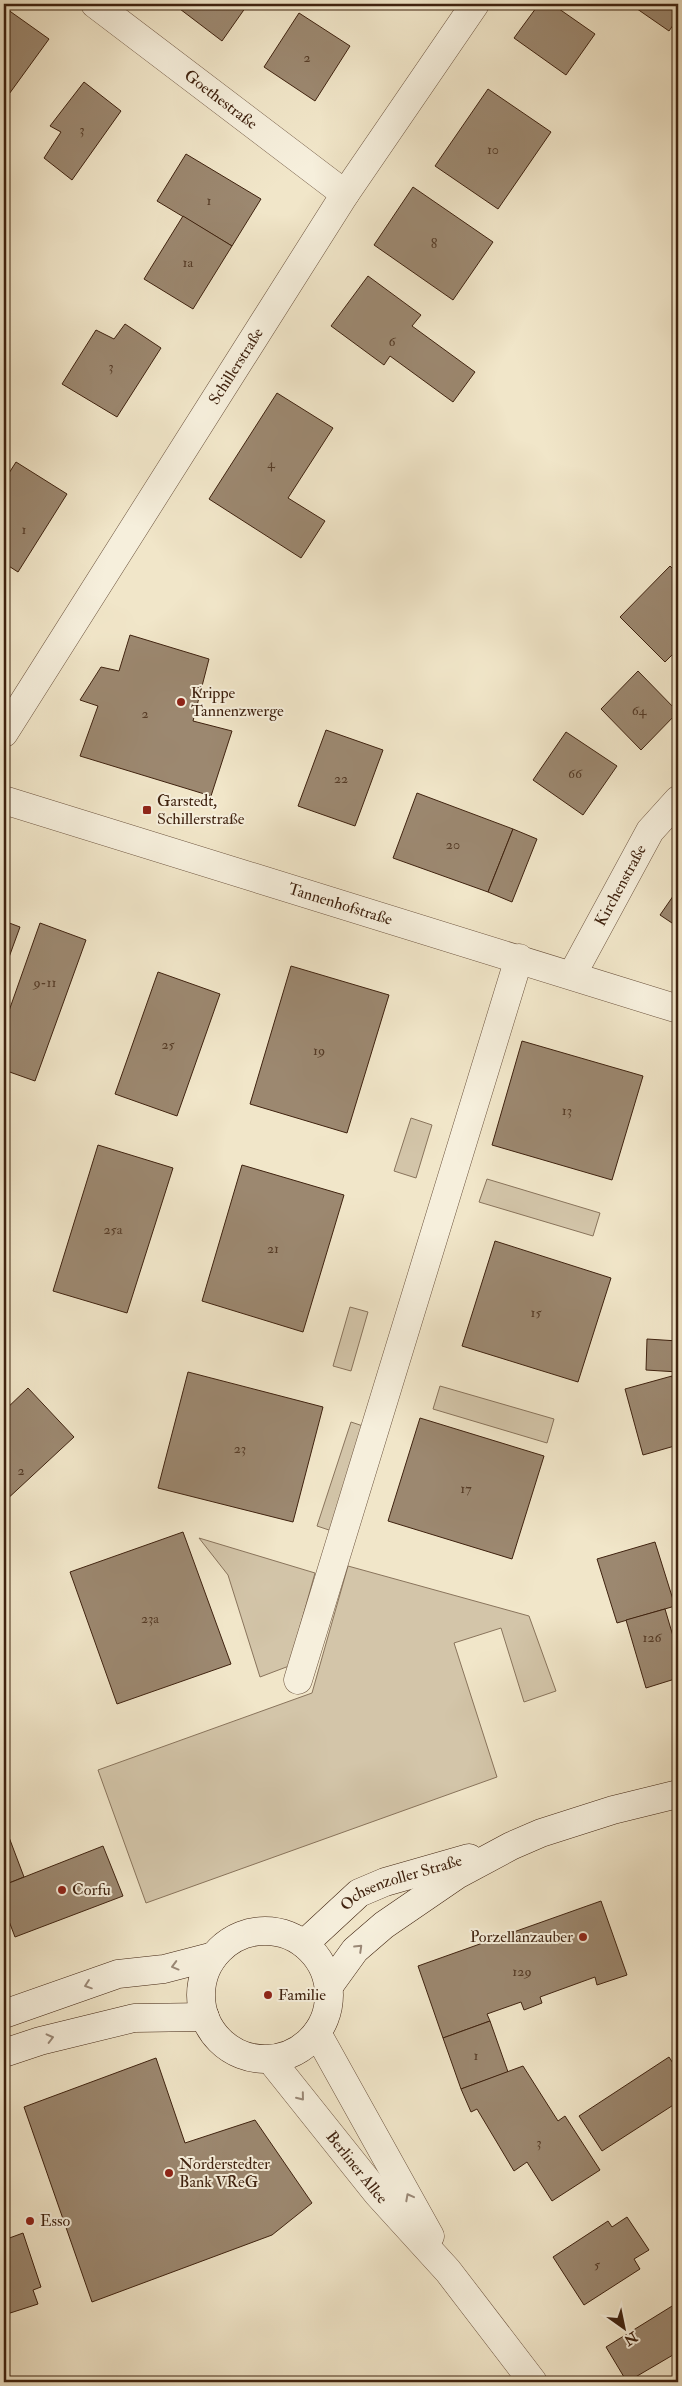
<svg xmlns="http://www.w3.org/2000/svg" width="682" height="2386" viewBox="0 0 682 2386" font-family="'IM FELL Double Pica',serif">
<style>
.green{fill:#d3c5a9;stroke:#89745c}
.building{fill:#9c8870;stroke:#3f220f}
.lines{fill:none;stroke-linecap:round;stroke-linejoin:round}
.pedestrian-casing{stroke:#6c533e;stroke-width:29}
.minor-casing{stroke:#6c533e;stroke-width:29}
.tertiary-casing{stroke:#6c533e;stroke-width:29}
.secondary-casing{stroke:#3f220f;stroke-width:29}
.pedestrian{stroke:#f6efdc;stroke-width:28}
.minor{stroke:#f6efdc;stroke-width:28}
.tertiary{stroke:#f6efdc;stroke-width:28}
.secondary{stroke:#f6efdc;stroke-width:28}
.oneway{stroke:#9a8876}
.poi-dot{fill:#8f2418;stroke:#f6efdc;stroke-width:2}
.labels{text-anchor:middle;dominant-baseline:central;stroke-width:4;stroke-linejoin:round;paint-order:stroke}
.number-label{font-size:14px;fill:#563c27}
.street-label{font-size:16px;fill:#3f220f;stroke:#f6efdc}
.poi-label{font-size:16px;fill:#3f220f;stroke:#f6efdc;text-anchor:start}
</style>
<rect width="100%" height="100%" fill="#f1e6c9"/>
<filter id="stains"><feTurbulence type="fractalNoise" baseFrequency=".004" numOctaves="4"/><feColorMatrix values="0 0 0 0 .2 0 0 0 0 .09 0 0 0 0 .02 0 0 0 .5 -.17"/></filter>
<radialGradient id="worn" r=".72"><stop offset=".6" stop-color="#630" stop-opacity="0"/><stop offset="1" stop-color="#630" stop-opacity=".3"/></radialGradient>
<g class="green">
<path d="M411,1118L432,1125L416,1178L394,1171Z"/>
<path d="M487,1179L600,1213L593,1236L479,1202Z"/>
<path d="M350,1307L368,1312L351,1371L333,1366Z"/>
<path d="M440,1386L554,1419L547,1443L433,1409Z"/>
<path d="M351,1422L366,1427L332,1531L317,1526Z"/>
<path d="M199,1538L315,1573L289,1666L260,1677L228,1575Z"/>
<path d="M348,1566L529,1616L556,1691L524,1702L501,1628L454,1643L497,1777L146,1903L98,1770L312,1693Z"/>
</g>
<g class="building">
<path d="M178,4H248L222,41L176,6Z"/>
<path d="M539,4H552L595,34L566,75L514,38Z"/>
<path d="M630,4H678V18L669,31Z"/>
<path d="M4,7L49,39L4,101Z"/>
<path d="M299,13L350,46L315,101L264,67Z"/>
<path d="M84,82L121,111L72,180L44,158L61,132L50,126Z"/>
<path d="M488,89L551,132L498,209L435,166Z"/>
<path d="M186,154L261,199L232,246L157,201Z"/>
<path d="M413,187L493,242L453,300L374,245Z"/>
<path d="M183,216L232,246L193,309L144,279Z"/>
<path d="M368,276L421,315L412,326L475,372L453,402L390,356L384,365L331,326Z"/>
<path d="M125,324L161,348L117,417L62,384L96,330L114,339Z"/>
<path d="M277,393L333,428L288,498L325,521L301,558L209,499Z"/>
<path d="M16,462L67,494L18,572L4,563V481Z"/>
<path d="M670,566L678,574V649L665,662L620,617Z"/>
<path d="M130,635L209,659L193,721L232,731L211,796L80,756L98,706L80,700L101,667L119,671Z"/>
<path d="M638,671L678,712L641,750L601,709Z"/>
<path d="M326,730L383,750L355,826L298,806Z"/>
<path d="M566,732L617,766L583,815L533,780Z"/>
<path d="M417,793L513,829L488,892L393,858Z"/>
<path d="M513,829L537,839L512,902L488,892Z"/>
<path d="M678,889V927L660,915Z"/>
<path d="M4,921L20,927L4,971Z"/>
<path d="M40,923L86,940L35,1081L4,1070V1025Z"/>
<path d="M291,966L389,995L347,1133L250,1104Z"/>
<path d="M158,972L220,994L177,1116L115,1094Z"/>
<path d="M522,1041L643,1076L612,1180L492,1145Z"/>
<path d="M98,1145L173,1168L127,1313L53,1291Z"/>
<path d="M242,1165L344,1195L303,1332L202,1301Z"/>
<path d="M495,1241L611,1278L578,1382L462,1346Z"/>
<path d="M647,1339L678,1341V1372L646,1370Z"/>
<path d="M188,1372L323,1407L293,1522L158,1488Z"/>
<path d="M672,1376L678,1400V1445L643,1455L625,1389Z"/>
<path d="M28,1388L74,1437L4,1502V1411Z"/>
<path d="M420,1418L544,1456L512,1559L388,1521Z"/>
<path d="M183,1532L231,1664L117,1704L70,1572Z"/>
<path d="M655,1542L675,1606L617,1623L597,1559Z"/>
<path d="M4,1548L8,1550L4,1560Z"/>
<path d="M665,1609L678,1653V1678L646,1688L626,1620Z"/>
<path d="M4,1824L24,1877L4,1885Z"/>
<path d="M103,1846L123,1896L15,1937L4,1908V1885Z"/>
<path d="M601,1901L627,1975L597,1985L595,1977L540,1997L542,2003L524,2010L521,2002L487,2014L490,2021L443,2038L418,1966Z"/>
<path d="M490,2021L508,2072L461,2089L443,2038Z"/>
<path d="M669,2057L678,2071V2102L602,2151L579,2116Z"/>
<path d="M156,2058L185,2143L255,2120L312,2203L272,2235L92,2302L24,2107Z"/>
<path d="M523,2066L558,2121L565,2116L600,2170L552,2201L527,2162L514,2171L477,2109L471,2112L461,2089Z"/>
<path d="M627,2217L649,2250L634,2259L640,2269L584,2305L553,2257L608,2221L612,2227Z"/>
<path d="M23,2233L41,2287L33,2290L38,2304L4,2315V2240Z"/>
<path d="M677,2303L678,2352L627,2382L606,2347Z"/>
</g>
<g class="lines">
<defs>
<path id="pedestrian" d="M298,1680L519,958"/>
<g id="minor">
<path id="s1" d="M95,4L345,194"/>
<path id="s2" d="M4,733L345,194L475,4"/>
<path id="s3" d="M4,800L678,1009"/>
<path id="s4" d="M572,975L650,831L678,800"/>
</g>
<g id="tertiary">
<path d="M317,2033L430,2236"/>
<path id="s5" d="M270,2059L377,2193L448,2271L533,2382"/>
</g>
<g id="secondary">
<circle cx="265" cy="1995" r="64"/>
<path id="s6" d="M304,1944L359,1893L385,1882L469,1858"/>
<path d="M329,1986L355,1950L384,1925L457,1875L511,1846L541,1833L613,1810L678,1794"/>
<path d="M4,2014L118,1974L164,1969L214,1956"/>
<path d="M4,2053L40,2041L134,2018L205,2017"/>
</g>
</defs>
<use href="#pedestrian" class="pedestrian-casing"/>
<use href="#minor" class="minor-casing"/>
<use href="#tertiary" class="tertiary-casing"/>
<use href="#secondary" class="secondary-casing"/>
<use href="#pedestrian" class="pedestrian"/>
<use href="#minor" class="minor"/>
<use href="#tertiary" class="tertiary"/>
<use href="#secondary" class="secondary"/>
</g>
<defs><path id="oneway-chevron" d="M-2-3.5L2.5 0L-2 3.5" fill="none" stroke-width="1.6" stroke-linecap="round" stroke-linejoin="round" transform="scale(1.25)"/></defs>
<g class="oneway">
<use href="#oneway-chevron" transform="translate(359 1948) rotate(-44)"/>
<use href="#oneway-chevron" transform="translate(175 1966) rotate(165)"/>
<use href="#oneway-chevron" transform="translate(88 1985) rotate(161)"/>
<use href="#oneway-chevron" transform="translate(50 2038) rotate(-14)"/>
<use href="#oneway-chevron" transform="translate(301 2097) rotate(51)"/>
<use href="#oneway-chevron" transform="translate(409 2197) rotate(-118)"/>
</g>
<g class="poi-dot">
<circle cx="181" cy="702" r="5"/>
<rect x="142" y="805" width="10" height="10" rx="2.5"/>
<circle cx="62" cy="1890" r="5"/>
<circle cx="583" cy="1937" r="5"/>
<circle cx="268" cy="1995" r="5"/>
<circle cx="169" cy="2173" r="5"/>
<circle cx="30" cy="2221" r="5"/>
</g>
<g class="labels">
<g class="number-label">
<text x="307" y="57">2</text>
<text x="82" y="129">3</text>
<text x="493" y="149">10</text>
<text x="209" y="200">1</text>
<text x="434" y="243">8</text>
<text x="188" y="262">1a</text>
<text x="392" y="341">6</text>
<text x="111" y="366">3</text>
<text x="271" y="463">4</text>
<text x="24" y="529">1</text>
<text x="639" y="710">64</text>
<text x="145" y="713">2</text>
<text x="575" y="773">66</text>
<text x="341" y="778">22</text>
<text x="453" y="844">20</text>
<text x="45" y="982">9-11</text>
<text x="168" y="1044">25</text>
<text x="319" y="1050">19</text>
<text x="567" y="1110">13</text>
<text x="113" y="1229">25a</text>
<text x="273" y="1248">21</text>
<text x="536" y="1312">15</text>
<text x="240" y="1448">23</text>
<text x="21" y="1470">2</text>
<text x="466" y="1488">17</text>
<text x="150" y="1618">23a</text>
<text x="652" y="1637">126</text>
<text x="522" y="1971">129</text>
<text x="476" y="2055">1</text>
<text x="539" y="2142">3</text>
<text x="597" y="2264">5</text>
</g>
<g class="street-label">
<text stroke="none"><textPath href="#s1" startOffset="158">Goethestraße</textPath></text>
<text stroke="none"><textPath href="#s2" startOffset="434">Schillerstraße</textPath></text>
<text stroke="none"><textPath href="#s4" startOffset="102">Kirchenstraße</textPath></text>
<text stroke="none"><textPath href="#s3" startOffset="352">Tannenhofstraße</textPath></text>
<text stroke="none"><textPath href="#s6" startOffset="118">Ochsenzoller Straße</textPath></text>
<text stroke="none"><textPath href="#s5" startOffset="139">Berliner Allee</textPath></text>
</g>
<g class="poi-label">
<text x="191" y="693">Krippe<tspan x="191" dy="18">Tannenzwerge</tspan></text>
<text x="157" y="801">Garstedt,<tspan x="157" dy="18">Schillerstraße</tspan></text>
<text x="72" y="1890">Corfu</text>
<text x="573" y="1937" text-anchor="end">Porzellanzauber</text>
<text x="278" y="1995">Familie</text>
<text x="179" y="2164">Norderstedter<tspan x="179" dy="18">Bank VReG</tspan></text>
<text x="40" y="2221">Esso</text>
</g>
</g>
<rect width="682" height="2386" fill="none" stroke="#f1e6c9" stroke-width="20"/>
<rect x="5" y="5" width="672" height="2376" fill="none" stroke="#3f220f" stroke-width="2.5"/>
<rect x="10" y="10" width="662" height="2366" fill="none" stroke="#3f220f"/>
<g transform="translate(624 2328) rotate(147)" stroke="#f6efdc" stroke-width="4" paint-order="stroke">
<path d="M0-4L9 19L0 12L-9 19Z" fill="#3f220f"/>
<text y="-8" font-size="14" font-weight="bold" text-anchor="middle" fill="#3f220f">N</text>
</g>
<rect width="100%" height="100%" filter="url(#stains)"/>
<rect width="100%" height="100%" fill="url(#worn)"/>
</svg>
